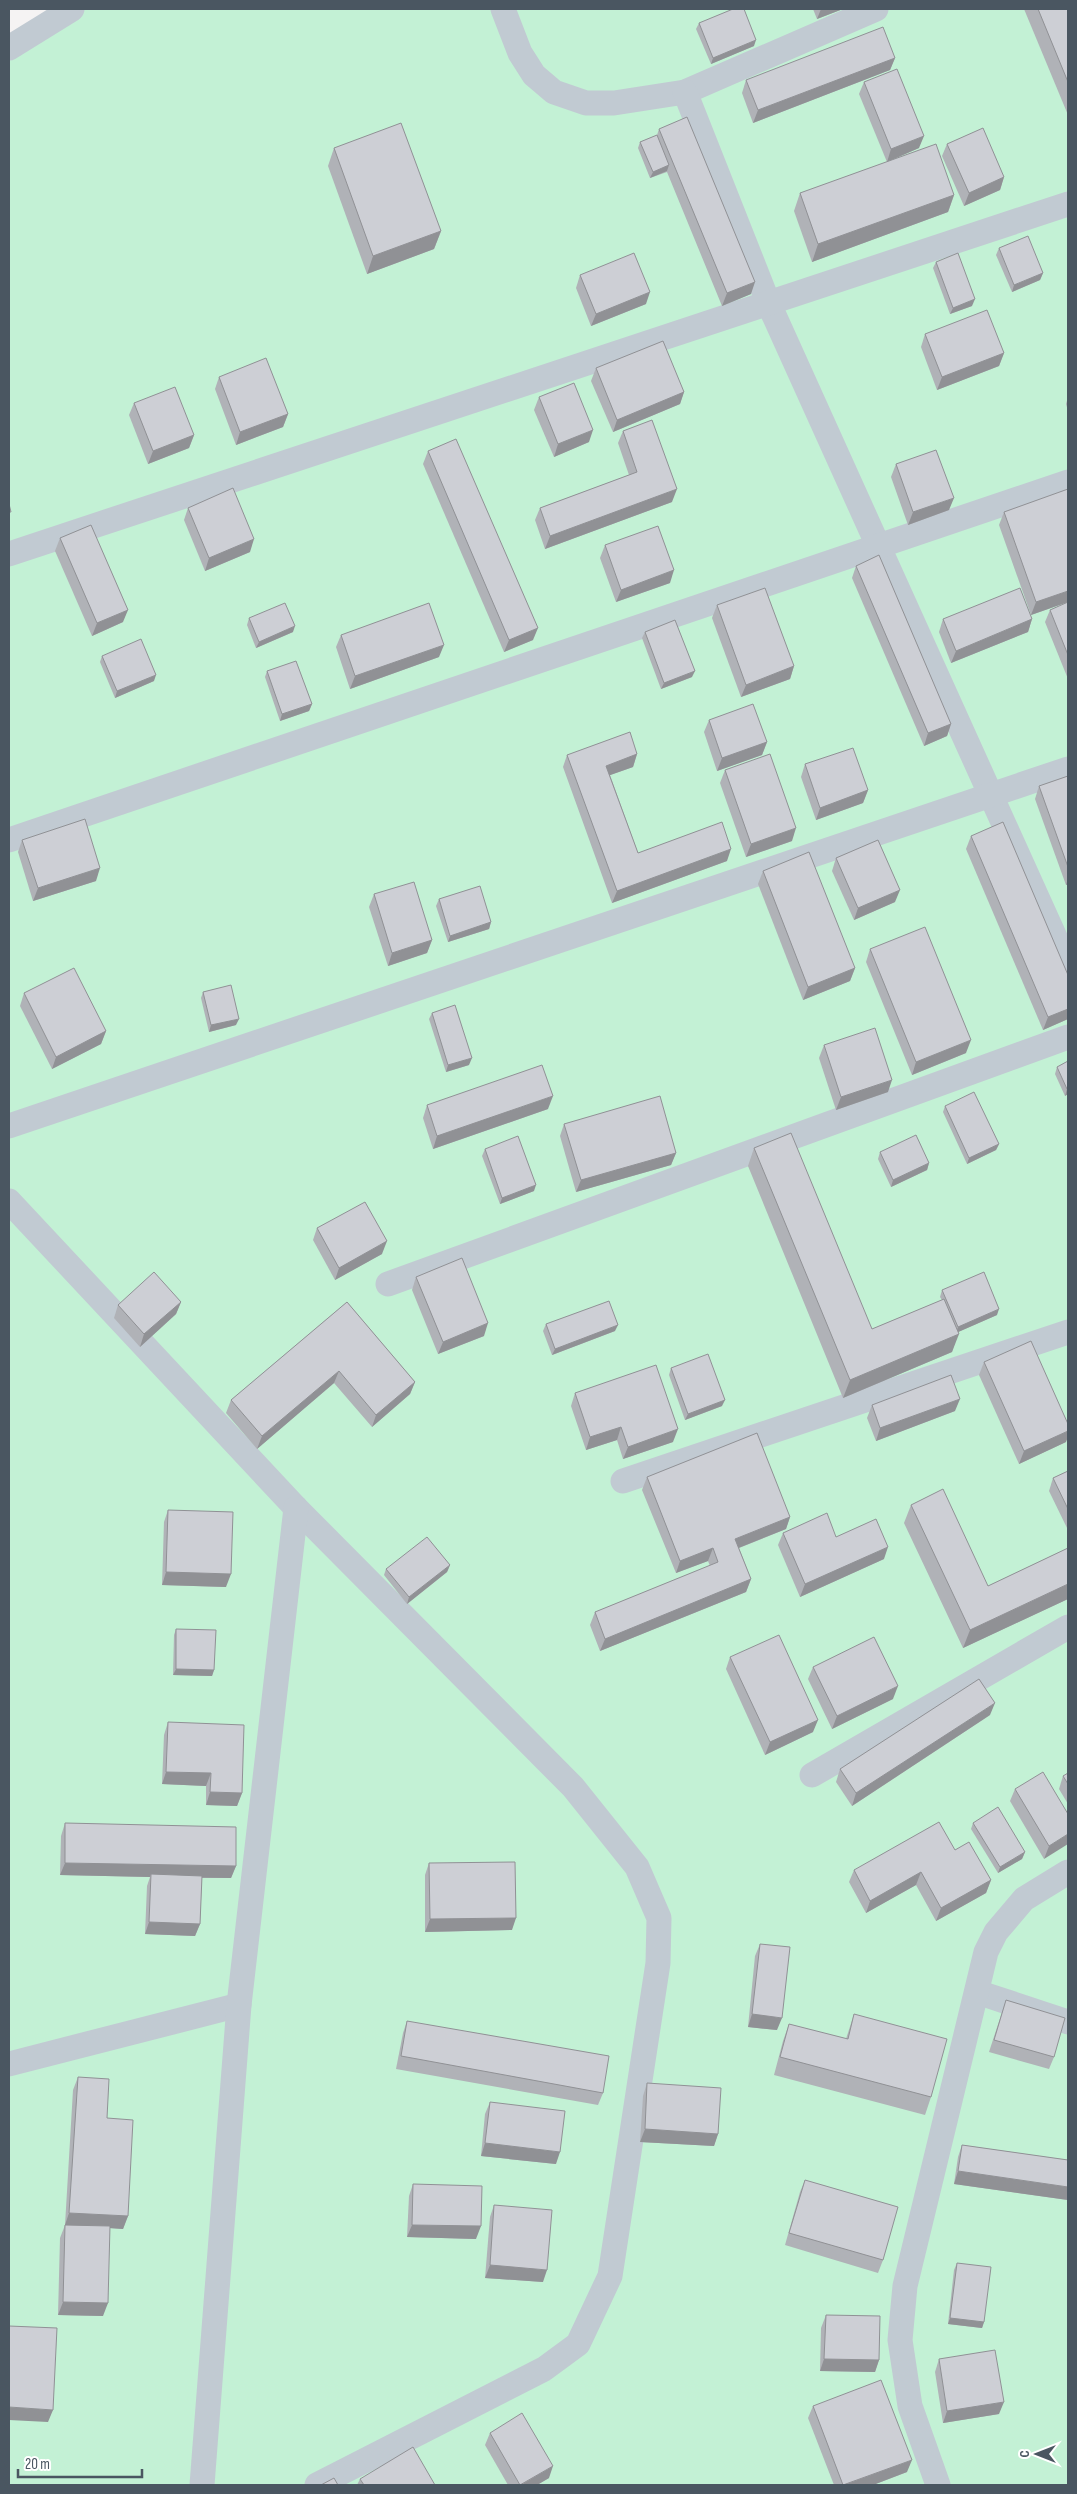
<svg xmlns="http://www.w3.org/2000/svg" width="1077" height="2494" viewBox="0 0 1077 2494" font-family="'Sofia Sans Condensed',sans-serif">
<style>
.green{fill:#c3f1d5}
.lines{fill:none;stroke-linecap:round;stroke-linejoin:round}
.lane{stroke:#c1cad2;stroke-width:25}
.wall{fill:#b0b2b7}
.shaded-wall{fill:#909195}
.building{fill:#cdcfd5;stroke:#909195}
</style>
<rect width="100%" height="100%" fill="#f5f3f3"/>
<path class="green" d="M72,9H1068V2485H9V48Z"/>
<g class="lines">
<g class="lane">
<path d="M503,9L520,53L534,75L554,92L586,103H614L685,92L876,9"/>
<path d="M9,48L72,9"/>
<path d="M685,92L768,302L1068,966"/>
<path d="M9,554L1068,204"/>
<path d="M9,840L1068,482"/>
<path d="M9,1126L1068,769"/>
<path d="M9,1201L296,1508L573,1787L637,1867L659,1918L658,1963L610,2276L578,2344L544,2369L317,2485"/>
<path d="M388,1284L1068,1037"/>
<path d="M623,1481L1068,1332"/>
<path d="M812,1775L1068,1627"/>
<path d="M977,1992L1068,2022"/>
<path d="M9,2064L239,2005"/>
<path d="M202,2485L239,2005L296,1508"/>
<path d="M938,2485L910,2406L900,2340L905,2286L986,1952L996,1932L1024,1899L1068,1872"/>
</g>
</g>
<g class="wall">
<path d="M813,9H843L817,19Z"/>
<path d="M1024,9H1068V115Z"/>
<path d="M699,23L754,46L711,64L696,29Z"/>
<path d="M895,58L890,70L753,123L742,93L746,80Z"/>
<path d="M864,82L919,148L887,162L859,94Z"/>
<path d="M659,129L751,294L722,306L667,172L650,178L638,148L640,142L657,135Z"/>
<path d="M947,144L1004,177L1000,190L964,206L942,156Z"/>
<path d="M334,148L441,231L434,249L367,274L328,166Z"/>
<path d="M800,193L954,195L948,212L812,262L794,211Z"/>
<path d="M999,248L1043,273L1040,280L1012,292L996,255Z"/>
<path d="M936,262L972,306L950,314L933,268Z"/>
<path d="M580,275L646,304L591,326L576,288Z"/>
<path d="M925,334L1004,353L999,366L937,390L921,347Z"/>
<path d="M596,368L684,392L680,404L613,432L591,381Z"/>
<path d="M219,377L288,414L283,427L236,445L215,389Z"/>
<path d="M539,397L589,442L554,457L534,410Z"/>
<path d="M1068,397V411L1066,404Z"/>
<path d="M134,403L194,435L189,448L148,464L129,415Z"/>
<path d="M623,431L672,502L545,549L535,520L540,508L629,475L618,443Z"/>
<path d="M428,451L533,640L504,652L423,464Z"/>
<path d="M896,464L949,510L908,525L891,477Z"/>
<path d="M188,508L250,552L205,571L184,520Z"/>
<path d="M1004,512L1068,602L1031,615L999,525Z"/>
<path d="M60,538L123,622L92,636L55,551Z"/>
<path d="M605,545L670,583L616,602L600,558Z"/>
<path d="M856,566L951,724L947,736L924,746L852,578Z"/>
<path d="M1068,602V679L1045,622L1050,610Z"/>
<path d="M717,605L794,666L790,679L741,697L712,618Z"/>
<path d="M249,618L293,632L256,648L247,625Z"/>
<path d="M943,619H1032L1028,632L951,663L939,632Z"/>
<path d="M645,632L692,677L661,689L642,638Z"/>
<path d="M341,635L439,657L350,689L336,647Z"/>
<path d="M102,656L154,681L115,698L100,662Z"/>
<path d="M267,671L312,704L309,711L280,721L265,677Z"/>
<path d="M709,720L767,742L762,755L717,771L704,732Z"/>
<path d="M637,754L633,767L610,775L638,853L727,861L612,903L563,767L567,755Z"/>
<path d="M805,764L868,790L863,803L816,820L801,777Z"/>
<path d="M725,770L792,841L746,857L720,783Z"/>
<path d="M1068,776V884L1066,885L1035,799L1039,786Z"/>
<path d="M971,836L1068,975V1019L1043,1030L966,849Z"/>
<path d="M22,840L96,881L33,901L18,852Z"/>
<path d="M836,858L895,902L854,920L832,871Z"/>
<path d="M763,871L855,968L850,981L803,1000L758,884Z"/>
<path d="M374,894L432,940L427,953L388,966L369,907Z"/>
<path d="M439,899L491,922L489,929L448,942L436,906Z"/>
<path d="M870,949L966,1053L912,1075L866,962Z"/>
<path d="M203,992L236,1025L209,1032L201,998Z"/>
<path d="M24,993L106,1031L101,1044L52,1069L20,1006Z"/>
<path d="M432,1013L469,1065L446,1072L429,1019Z"/>
<path d="M824,1045L888,1092L836,1110L819,1058Z"/>
<path d="M1068,1061V1094L1065,1096L1055,1074L1057,1067Z"/>
<path d="M427,1105L548,1109L433,1149L423,1118Z"/>
<path d="M945,1106L999,1144L996,1150L967,1164L943,1112Z"/>
<path d="M564,1124L676,1153L671,1165L576,1192L560,1136Z"/>
<path d="M754,1148L872,1329L942,1300L940,1297L942,1290L997,1315L958,1332L952,1352L843,1398L748,1166Z"/>
<path d="M485,1149L534,1191L500,1204L482,1156Z"/>
<path d="M880,1152L929,1163L927,1170L891,1187L878,1159Z"/>
<path d="M317,1228L382,1254L335,1280L313,1240Z"/>
<path d="M416,1277L484,1336L438,1354L412,1290Z"/>
<path d="M181,1302L176,1314L140,1347L114,1318L118,1305Z"/>
<path d="M347,1302L415,1382L410,1394L372,1427L334,1383L257,1449L226,1413L231,1400Z"/>
<path d="M546,1324L615,1331L552,1355L543,1331Z"/>
<path d="M984,1362L1066,1442L1019,1464L979,1375Z"/>
<path d="M671,1368L722,1406L685,1420L669,1375Z"/>
<path d="M575,1393L673,1442L623,1459L617,1440L586,1450L571,1406Z"/>
<path d="M872,1405L955,1411L876,1441L867,1418Z"/>
<path d="M1068,1471V1530L1049,1491L1053,1478Z"/>
<path d="M647,1477L790,1517L786,1529L739,1548L751,1579L746,1592L600,1651L590,1625L595,1612L710,1566L708,1561L676,1573L642,1490Z"/>
<path d="M911,1505L988,1586L1068,1548V1599L963,1648L904,1523Z"/>
<path d="M168,1510L226,1587L162,1585L164,1522Z"/>
<path d="M783,1533L836,1537L884,1559L800,1597L778,1545Z"/>
<path d="M450,1565L447,1572L407,1604L384,1575L386,1569Z"/>
<path d="M176,1629L214,1670L212,1676L173,1675L174,1635Z"/>
<path d="M730,1657L813,1732L765,1755L726,1669Z"/>
<path d="M813,1667L893,1699L832,1729L808,1679Z"/>
<path d="M990,1715L852,1806L836,1782L840,1769Z"/>
<path d="M168,1722L242,1793L237,1806L206,1805V1786L162,1784L164,1735Z"/>
<path d="M1068,1773V1804L1059,1789L1063,1776Z"/>
<path d="M1015,1789L1068,1814L1044,1859L1010,1801Z"/>
<path d="M65,1823L236,1866L231,1878H202L200,1924L195,1936L145,1934L147,1886L150,1877L60,1875L61,1836Z"/>
<path d="M973,1823L1025,1852L1022,1859L998,1873L971,1829Z"/>
<path d="M955,1850L991,1880L986,1893L936,1921L916,1885L866,1913L849,1882L854,1870Z"/>
<path d="M429,1863L512,1930L425,1932V1875Z"/>
<path d="M760,1944L777,2030L748,2027L755,1956Z"/>
<path d="M1006,2000L1054,2057L1049,2069L989,2052Z"/>
<path d="M854,2014L931,2097L925,2115L774,2075L783,2041L789,2024L846,2039Z"/>
<path d="M407,2021L603,2093L598,2105L396,2069L403,2033Z"/>
<path d="M78,2077L107,2118L128,2216L123,2229L110,2228L103,2316L58,2315L60,2238L65,2225L73,2090Z"/>
<path d="M647,2083L718,2134L714,2146L640,2142L643,2096Z"/>
<path d="M490,2102L556,2164L481,2156L485,2114Z"/>
<path d="M962,2145L1068,2160V2200L954,2184L958,2157Z"/>
<path d="M805,2180L883,2260L878,2273L785,2245L800,2192Z"/>
<path d="M413,2184L476,2239L407,2237L409,2196Z"/>
<path d="M494,2205L543,2282L485,2278L490,2217Z"/>
<path d="M957,2263L984,2322L982,2328L948,2324L954,2270Z"/>
<path d="M826,2315L879,2360L875,2372L820,2371L821,2328Z"/>
<path d="M939,2359L999,2414L943,2423L935,2372Z"/>
<path d="M813,2406L907,2472L873,2485H834L808,2418Z"/>
<path d="M490,2433L549,2478L537,2485H508L485,2445Z"/>
<path d="M360,2479L435,2485H357Z"/>
</g>
<g class="shaded-wall">
<path d="M821,9H843L817,19Z"/>
<path d="M756,40L754,46L711,64L713,58Z"/>
<path d="M895,58L890,70L753,123L758,110Z"/>
<path d="M924,136L919,148L887,162L891,149Z"/>
<path d="M669,165L667,171L650,178L653,172Z"/>
<path d="M1004,177L1000,190L964,206L969,193Z"/>
<path d="M954,195L948,212L812,262L818,244Z"/>
<path d="M441,231L434,249L367,274L373,256Z"/>
<path d="M1043,273L1040,280L1012,292L1014,285Z"/>
<path d="M755,282L751,294L722,306L727,293Z"/>
<path d="M650,292L646,304L591,326L596,314Z"/>
<path d="M975,299L972,306L950,314L953,308Z"/>
<path d="M1004,353L999,366L937,390L942,377Z"/>
<path d="M684,392L680,404L613,432L617,420Z"/>
<path d="M288,414L283,427L236,445L240,432Z"/>
<path d="M593,430L589,442L554,457L558,444Z"/>
<path d="M194,435L189,448L148,464L153,451Z"/>
<path d="M677,489L672,502L545,549L550,536Z"/>
<path d="M954,498L949,510L908,525L913,512Z"/>
<path d="M254,539L250,552L205,571L209,558Z"/>
<path d="M674,570L670,583L616,602L621,590Z"/>
<path d="M1068,591V602L1031,615L1036,602Z"/>
<path d="M128,610L123,622L92,636L97,623Z"/>
<path d="M1032,619L1028,632L951,663L956,651Z"/>
<path d="M295,626L293,632L256,648L259,642Z"/>
<path d="M538,628L533,640L504,652L509,640Z"/>
<path d="M444,645L439,657L350,689L355,676Z"/>
<path d="M794,666L790,679L741,697L746,685Z"/>
<path d="M695,671L692,677L661,689L664,683Z"/>
<path d="M156,675L154,681L115,698L117,691Z"/>
<path d="M312,704L309,711L280,721L282,714Z"/>
<path d="M951,724L947,736L924,746L928,733Z"/>
<path d="M767,742L762,755L717,771L722,758Z"/>
<path d="M637,754L633,767L602,778L606,766Z"/>
<path d="M868,790L863,803L816,820L820,808Z"/>
<path d="M796,828L792,841L746,857L751,844Z"/>
<path d="M731,849L727,861L612,903L617,891Z"/>
<path d="M100,868L96,881L33,901L38,888Z"/>
<path d="M1068,878V884L1066,885Z"/>
<path d="M900,890L895,902L854,920L858,908Z"/>
<path d="M491,922L489,929L448,942L450,936Z"/>
<path d="M432,940L427,953L388,966L392,953Z"/>
<path d="M855,968L850,981L803,1000L808,987Z"/>
<path d="M1068,1009V1019L1043,1030L1048,1017Z"/>
<path d="M239,1019L236,1025L209,1032L211,1025Z"/>
<path d="M106,1031L101,1044L52,1069L56,1057Z"/>
<path d="M971,1040L966,1053L912,1075L916,1062Z"/>
<path d="M472,1058L469,1065L446,1072L448,1065Z"/>
<path d="M892,1080L888,1092L836,1110L841,1097Z"/>
<path d="M1067,1089H1068V1094L1065,1096Z"/>
<path d="M553,1096L548,1109L433,1149L437,1136Z"/>
<path d="M999,1144L996,1150L967,1164L969,1158Z"/>
<path d="M676,1153L671,1165L576,1192L581,1180Z"/>
<path d="M929,1163L927,1170L891,1187L893,1180Z"/>
<path d="M536,1185L534,1191L500,1204L502,1198Z"/>
<path d="M387,1241L382,1254L335,1280L339,1268Z"/>
<path d="M181,1302L176,1314L140,1347L144,1334Z"/>
<path d="M999,1309L997,1315L956,1333L958,1327Z"/>
<path d="M488,1323L484,1336L438,1354L443,1342Z"/>
<path d="M618,1325L615,1331L552,1355L555,1349Z"/>
<path d="M959,1334L952,1352L843,1398L850,1380Z"/>
<path d="M339,1371L334,1383L257,1449L262,1436Z"/>
<path d="M415,1382L410,1394L372,1427L376,1415Z"/>
<path d="M960,1399L955,1411L876,1441L880,1428Z"/>
<path d="M725,1400L722,1406L685,1420L688,1414Z"/>
<path d="M621,1427L617,1440L586,1450L590,1437Z"/>
<path d="M678,1429L673,1442L623,1459L628,1447Z"/>
<path d="M1068,1431V1437L1066,1442L1019,1464L1024,1451Z"/>
<path d="M790,1517L786,1529L731,1551L735,1539Z"/>
<path d="M888,1547L884,1559L800,1597L805,1584Z"/>
<path d="M713,1548L708,1561L676,1573L680,1561Z"/>
<path d="M450,1565L447,1572L407,1604L409,1597Z"/>
<path d="M166,1572L231,1574L226,1587L162,1585Z"/>
<path d="M751,1579L746,1592L600,1651L605,1639Z"/>
<path d="M1068,1584V1599L963,1648L970,1630Z"/>
<path d="M176,1669L214,1670L212,1676L173,1675Z"/>
<path d="M898,1686L893,1699L832,1729L837,1716Z"/>
<path d="M995,1703L990,1715L852,1806L856,1793Z"/>
<path d="M818,1720L813,1732L765,1755L770,1742Z"/>
<path d="M166,1772L211,1773L206,1786L162,1784Z"/>
<path d="M210,1792L242,1793L237,1806L206,1805Z"/>
<path d="M1068,1834V1844L1044,1859L1049,1846Z"/>
<path d="M1025,1852L1022,1859L998,1873L1000,1867Z"/>
<path d="M65,1863L236,1866L231,1878L151,1877V1874L150,1877L60,1875Z"/>
<path d="M921,1872L916,1885L866,1913L870,1901Z"/>
<path d="M991,1880L986,1893L936,1921L941,1908Z"/>
<path d="M516,1918L512,1930L425,1932L430,1919Z"/>
<path d="M149,1922L200,1924L195,1936L145,1934Z"/>
<path d="M752,2014L782,2018L777,2030L748,2027Z"/>
<path d="M645,2129L718,2134L714,2146L640,2142Z"/>
<path d="M485,2143L560,2152L556,2164L481,2156Z"/>
<path d="M958,2171L1068,2187V2200L954,2184Z"/>
<path d="M69,2213L128,2216L123,2229L65,2225Z"/>
<path d="M412,2225L481,2226L476,2239L407,2237Z"/>
<path d="M490,2265L547,2270L543,2282L485,2278Z"/>
<path d="M63,2302L108,2303L103,2316L58,2315Z"/>
<path d="M950,2318L984,2322L982,2328L948,2324Z"/>
<path d="M824,2359L879,2360L875,2372L820,2371Z"/>
<path d="M1004,2402L999,2414L943,2423L947,2411Z"/>
<path d="M9,2407L53,2410L48,2422L9,2420Z"/>
<path d="M912,2460L907,2472L873,2485H844Z"/>
<path d="M553,2466L549,2478L537,2485H521Z"/>
</g>
<g class="building">
<path d="M733,9H744L756,40L713,58L699,23Z"/>
<path d="M1038,9H1068V82Z"/>
<path d="M883,27L895,58L758,110L746,80Z"/>
<path d="M897,69L924,136L891,149L864,82Z"/>
<path d="M687,117L755,282L727,293L659,129Z"/>
<path d="M401,123L441,231L373,256L334,148Z"/>
<path d="M983,128L1004,177L969,193L947,144Z"/>
<path d="M657,135L669,165L653,172L640,142Z"/>
<path d="M936,144L954,195L818,244L800,193Z"/>
<path d="M1028,236L1043,273L1014,285L999,248Z"/>
<path d="M634,253L650,292L596,314L580,275Z"/>
<path d="M958,253L975,299L953,308L936,262Z"/>
<path d="M987,310L1004,353L942,377L925,334Z"/>
<path d="M663,341L684,392L617,420L596,368Z"/>
<path d="M266,358L288,414L240,432L219,377Z"/>
<path d="M574,383L593,430L558,444L539,397Z"/>
<path d="M175,387L194,435L153,451L134,403Z"/>
<path d="M652,420L677,489L550,536L540,508L637,472L623,431Z"/>
<path d="M456,439L538,628L509,640L428,451Z"/>
<path d="M936,450L954,498L913,512L896,464Z"/>
<path d="M233,488L254,539L209,558L188,508Z"/>
<path d="M1068,489V591L1036,602L1004,512Z"/>
<path d="M9,504L11,512H9Z"/>
<path d="M91,525L128,610L97,623L60,538Z"/>
<path d="M658,526L674,570L621,590L605,545Z"/>
<path d="M879,555L951,724L928,733L856,566Z"/>
<path d="M765,588L794,666L746,685L717,605Z"/>
<path d="M1020,588L1032,619L956,651L943,619Z"/>
<path d="M1068,602V655L1050,610Z"/>
<path d="M285,603L295,626L259,642L249,618Z"/>
<path d="M429,603L444,645L355,676L341,635Z"/>
<path d="M675,620L695,671L664,683L645,632Z"/>
<path d="M141,639L156,675L117,691L102,656Z"/>
<path d="M296,661L312,704L282,714L267,671Z"/>
<path d="M753,704L767,742L722,758L709,720Z"/>
<path d="M630,732L637,754L606,766L638,853L722,822L731,849L617,891L567,755Z"/>
<path d="M853,748L868,790L820,808L805,764Z"/>
<path d="M770,754L796,828L751,844L725,770Z"/>
<path d="M1068,776V867L1039,786Z"/>
<path d="M85,819L100,868L38,888L22,840Z"/>
<path d="M1003,822L1068,975V1009L1048,1017L971,836Z"/>
<path d="M878,840L900,890L858,908L836,858Z"/>
<path d="M809,852L855,968L808,987L763,871Z"/>
<path d="M414,882L432,940L392,953L374,894Z"/>
<path d="M480,886L491,922L450,936L439,899Z"/>
<path d="M925,927L971,1040L916,1062L870,949Z"/>
<path d="M74,968L106,1031L56,1057L24,993Z"/>
<path d="M231,985L239,1019L211,1025L203,992Z"/>
<path d="M455,1005L472,1058L448,1065L432,1013Z"/>
<path d="M875,1028L892,1080L841,1097L824,1045Z"/>
<path d="M1068,1061V1089H1067L1057,1067Z"/>
<path d="M542,1065L553,1096L437,1136L427,1105Z"/>
<path d="M974,1092L999,1144L969,1158L945,1106Z"/>
<path d="M660,1096L676,1153L581,1180L564,1124Z"/>
<path d="M791,1133L872,1329L944,1299L959,1334L850,1380L754,1148Z"/>
<path d="M916,1135L929,1163L893,1180L880,1152Z"/>
<path d="M518,1136L536,1185L502,1198L485,1149Z"/>
<path d="M365,1202L387,1241L339,1268L317,1228Z"/>
<path d="M462,1258L488,1323L443,1342L416,1277Z"/>
<path d="M154,1272L181,1302L144,1334L118,1305Z"/>
<path d="M984,1272L999,1309L958,1327L942,1290Z"/>
<path d="M609,1301L618,1325L555,1349L546,1324Z"/>
<path d="M347,1302L415,1382L376,1415L339,1371L262,1436L231,1400Z"/>
<path d="M1031,1341L1068,1424V1431L1024,1451L984,1362Z"/>
<path d="M708,1354L725,1400L688,1414L671,1368Z"/>
<path d="M656,1365L678,1429L628,1447L621,1427L590,1437L575,1393Z"/>
<path d="M951,1375L960,1399L880,1428L872,1405Z"/>
<path d="M757,1433L790,1517L735,1539L751,1579L605,1639L595,1612L718,1562L713,1548L680,1561L647,1477Z"/>
<path d="M1068,1471V1509L1053,1478Z"/>
<path d="M943,1489L988,1586L1068,1548V1584L970,1630L911,1505Z"/>
<path d="M168,1510L233,1512L231,1574L166,1572Z"/>
<path d="M827,1513L836,1537L876,1519L888,1547L805,1584L783,1533Z"/>
<path d="M427,1537L450,1565L409,1597L386,1569Z"/>
<path d="M176,1629L216,1630L214,1670L176,1669Z"/>
<path d="M779,1635L818,1720L770,1742L730,1657Z"/>
<path d="M874,1637L898,1686L837,1716L813,1667Z"/>
<path d="M979,1679L995,1703L856,1793L840,1769Z"/>
<path d="M168,1722L244,1725L242,1793L210,1792L211,1773L166,1772Z"/>
<path d="M1043,1772L1068,1814V1834L1049,1846L1015,1789Z"/>
<path d="M1068,1773V1784L1063,1776Z"/>
<path d="M998,1807L1025,1852L1000,1867L973,1823Z"/>
<path d="M939,1822L955,1850L969,1842L991,1880L941,1908L921,1872L870,1901L854,1870Z"/>
<path d="M65,1823L236,1827V1866L65,1863Z"/>
<path d="M515,1862L516,1918L430,1919L429,1863Z"/>
<path d="M151,1874L202,1876L200,1924L149,1922Z"/>
<path d="M760,1944L790,1947L782,2018L752,2014Z"/>
<path d="M1006,2000L1065,2018L1054,2057L994,2040Z"/>
<path d="M854,2014L947,2039L931,2097L780,2057L789,2024L848,2039Z"/>
<path d="M407,2021L609,2056L603,2093L401,2056Z"/>
<path d="M78,2077L109,2079L107,2118L133,2120L128,2216L69,2213Z"/>
<path d="M647,2083L721,2088L718,2134L645,2129Z"/>
<path d="M490,2102L565,2111L560,2152L485,2143Z"/>
<path d="M962,2145L1068,2160V2187L958,2171Z"/>
<path d="M805,2180L898,2207L883,2260L789,2233Z"/>
<path d="M413,2184L482,2186L481,2226L412,2225Z"/>
<path d="M494,2205L552,2210L547,2270L490,2265Z"/>
<path d="M65,2225L110,2226L108,2303L63,2302Z"/>
<path d="M957,2263L991,2267L984,2322L950,2318Z"/>
<path d="M826,2315L880,2316L879,2360L824,2359Z"/>
<path d="M9,2326L57,2328L53,2410L9,2407Z"/>
<path d="M995,2350L1004,2402L947,2411L939,2359Z"/>
<path d="M881,2380L912,2460L843,2485L813,2406Z"/>
<path d="M522,2413L553,2466L520,2485L490,2433Z"/>
<path d="M413,2447L435,2485H364L360,2479Z"/>
<path d="M334,2478L338,2485H321Z"/>
</g>
<rect width="1077" height="2494" fill="none" stroke="#4a5661" stroke-width="20"/>
<g transform="translate(1037 2454) rotate(270)" stroke="#ffffff" stroke-width="4" paint-order="stroke">
<path d="M0-4L9 19L0 12L-9 19Z" fill="#4a5661"/>
<text y="-8" font-size="14" font-weight="bold" text-anchor="middle" fill="#4a5661">С</text>
</g>
<path d="M18 2469v8h124v-8" fill="none" stroke="#4a5661" stroke-width="2.5"/>
<text x="25" y="2469" font-size="15" fill="#4a5661" stroke="#ffffff" stroke-width="4" paint-order="stroke">20 m</text>
</svg>
